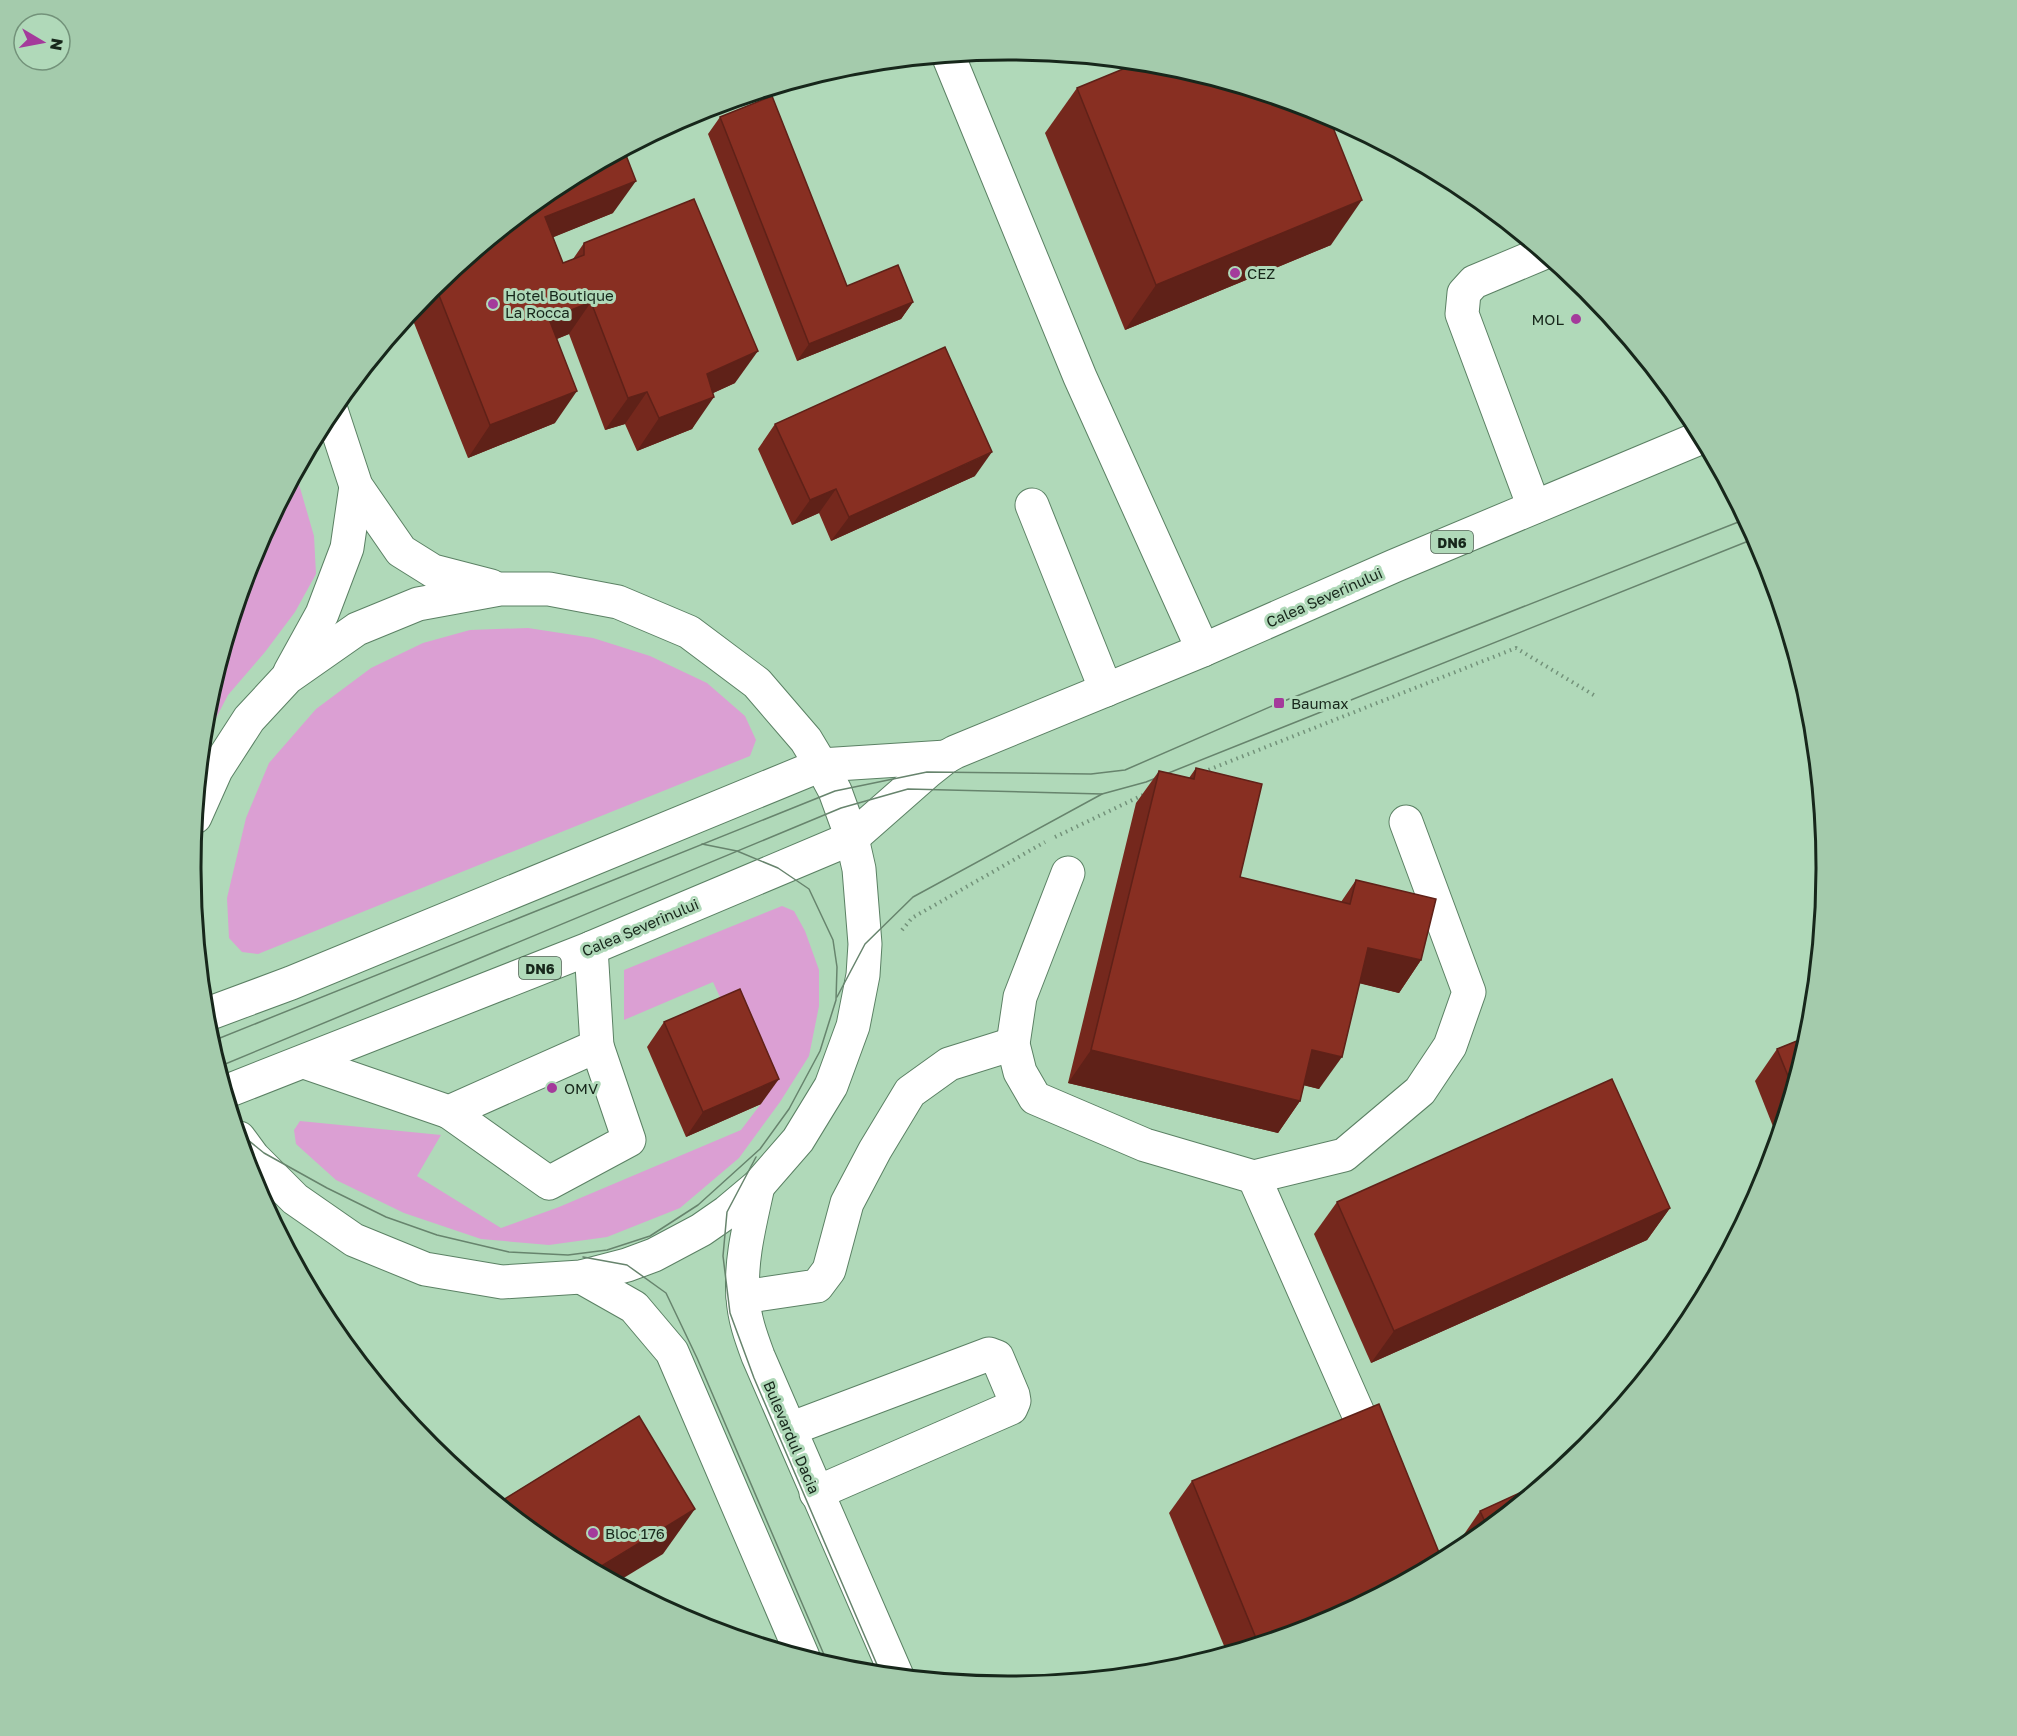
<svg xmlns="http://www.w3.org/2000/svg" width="2017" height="1736" viewBox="0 0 2017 1736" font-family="'Golos Text',sans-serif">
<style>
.green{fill:#db9fd3}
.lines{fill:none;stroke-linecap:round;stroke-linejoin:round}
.minor-casing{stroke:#5b8164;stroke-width:35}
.major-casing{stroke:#5b8164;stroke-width:35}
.path{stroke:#73927a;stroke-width:4;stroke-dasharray:1.5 4.5;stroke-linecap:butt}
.minor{stroke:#fff;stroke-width:33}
.major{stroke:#fff;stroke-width:33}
.tram{stroke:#67846d;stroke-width:1.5}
.wall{fill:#75281d}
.shaded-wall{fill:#5f2118}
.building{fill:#882f22;stroke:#5f2118;stroke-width:1.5}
.poi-dot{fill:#a43a9b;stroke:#b0d9b9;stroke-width:2}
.labels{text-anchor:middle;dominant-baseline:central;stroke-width:6;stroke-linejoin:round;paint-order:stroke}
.shield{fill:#b0d9b9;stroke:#455c4a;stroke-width:1.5}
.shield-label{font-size:14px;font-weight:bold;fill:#17271b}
.poi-label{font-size:15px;fill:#17271b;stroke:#b0d9b9;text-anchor:start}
.street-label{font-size:15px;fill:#17271b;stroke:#b0d9b9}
.rim{fill:none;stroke:#17271b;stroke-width:3}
</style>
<rect width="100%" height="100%" fill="#b0d9b9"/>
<g class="green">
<path d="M296,474L314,536L316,574L295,612L265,652L228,695L202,745L206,708L252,554Z"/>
<path d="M528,628L593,638L650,656L707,683L745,716L756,740L750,756L258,954L242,952L229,938L227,898L246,818L269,763L316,709L371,668L423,643L470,630Z"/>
<path d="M782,906L794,911L805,931L819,970V1006L809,1056L780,1102L739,1158L680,1208L607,1237L549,1245L481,1239L404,1213L336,1180L296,1144L294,1130L300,1121L441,1135L417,1176L501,1228L559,1207L741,1130L766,1097L713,982L624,1020V970Z"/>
</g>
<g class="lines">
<defs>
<g id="minor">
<path d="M948,55L1080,377L1203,650"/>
<path d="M1032,505L1106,690"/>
<path d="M1534,507L1462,314L1464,293L1474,282L1543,253"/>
<path d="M1068,873L1020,997L1013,1044L1020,1072L1035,1098L1145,1145L1254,1177L1344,1155L1420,1091L1450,1046L1469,992L1406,822"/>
<path d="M304,1062L449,1112L597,1046L591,948"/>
<path d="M449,1112L549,1183L629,1140L597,1046"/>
<path d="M1254,1177L1376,1454"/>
<path d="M743,1297L817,1286L829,1270L847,1203L875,1150L910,1092L949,1064L1013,1044"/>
<path d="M790,1429L989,1354L997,1357L1013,1395L1014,1401L1011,1408L816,1493"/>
</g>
<g id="major">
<path d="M331,410L356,486L401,551L433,571L491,586"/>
<path d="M290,672L322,614L347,548L356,486"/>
<path d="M195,817L216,770L249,719L287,678L357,629L418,604L500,589H549L618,602L689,632L757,683L806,740L821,765L835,791L852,838L859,869L865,944L863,975L853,1026L831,1086L798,1140L758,1186L727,1212L701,1230L654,1255L627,1265L581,1277L502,1282L425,1269L354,1240L295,1199L253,1157L239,1138"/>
<path d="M205,1015L291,983L821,765L946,757"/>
<path d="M225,1092L591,948L852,838L927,772L946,757L955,752L1203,650L1394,566L1702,437"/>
<path d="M758,1186C750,1223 740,1260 743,1297C744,1318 751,1337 758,1356L897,1676"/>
<path d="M581,1277L634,1307L672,1352L803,1657"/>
</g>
</defs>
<use href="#minor" class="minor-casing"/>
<use href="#major" class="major-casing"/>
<g class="path">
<path d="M1203,772L1516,648L1597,697"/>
<path d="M1055,837L1145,794"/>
<path d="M902,930L912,918L1045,842"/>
</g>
<use href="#minor" class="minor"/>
<use href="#major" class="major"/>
<g class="tram">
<path d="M837,997L865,944L913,897L1102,794"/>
<path d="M210,1042L835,791L927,772L1091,774L1125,770L1279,703L1746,519"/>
<path d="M218,1067L841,808L908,789L1102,794L1146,782L1756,538"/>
<path d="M237,1131L264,1153L327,1188L386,1217L437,1235L509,1252L568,1255L607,1250L650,1236L698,1205L760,1149L789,1109L820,1051L836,1000L837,967L833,940L809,889L778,868L737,851L702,844"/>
<path d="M756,1157L727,1212L723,1256L730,1313L754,1378L881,1674"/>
<path d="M583,1257L627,1265L666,1293L697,1358L828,1664"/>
</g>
</g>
<g class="wall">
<path d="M1077,88L1331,245L1125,330L1045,133Z"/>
<path d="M720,117L847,286L913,302L901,319L797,361L708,134Z"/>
<path d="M554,187L613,213L553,237L563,263L573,259L584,243L735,383L713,393L692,429L637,451L625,424L605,430L569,334L557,339L555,423L468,458L410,313L430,289Z"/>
<path d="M775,424L975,476L831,541L819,513L792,525L758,449Z"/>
<path d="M1196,768L1240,877L1341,902L1356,880L1421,960L1399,993L1360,983L1319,1089L1304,1085L1300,1101L1278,1133L1068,1083L1136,803L1159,771L1189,778Z"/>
<path d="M664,1022L761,1104L686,1137L647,1047Z"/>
<path d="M1809,1036L1778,1139L1755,1081L1777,1049Z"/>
<path d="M1337,1202L1670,1208L1647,1240L1371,1363L1314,1234Z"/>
<path d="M1192,1481L1321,1624L1227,1653L1169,1513Z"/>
<path d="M1544,1482L1463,1549L1461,1550L1458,1543L1480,1511Z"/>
</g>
<g class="shaded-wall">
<path d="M636,181L613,213L522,250L545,217Z"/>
<path d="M1362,200L1331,245L1125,330L1156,285Z"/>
<path d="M591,302L569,334L526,351L549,319Z"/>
<path d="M913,302L901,319L797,361L809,344Z"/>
<path d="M758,351L735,383L685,406L707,374Z"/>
<path d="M577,391L555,423L468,458L490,425Z"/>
<path d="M647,392L625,424L605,430L628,398Z"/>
<path d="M714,397L692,429L637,451L659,418Z"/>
<path d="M992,452L975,476L831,541L849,517Z"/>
<path d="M836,489L819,513L792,525L810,500Z"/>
<path d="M1368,948L1421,960L1399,993L1346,980Z"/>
<path d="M1091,1050L1300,1101L1278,1133L1068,1083Z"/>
<path d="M1312,1050L1342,1057L1319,1089L1290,1082Z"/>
<path d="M779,1079L761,1104L686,1137L703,1112Z"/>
<path d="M1670,1208L1647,1240L1371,1363L1394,1331Z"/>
<path d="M695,1509L663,1554L617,1582L595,1570Z"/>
</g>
<g class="building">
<path d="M1140,62L1169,65L1322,112L1328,115L1362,200L1156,285L1077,88Z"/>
<path d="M772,96L847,286L898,265L913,302L809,344L720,117Z"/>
<path d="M624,150L636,181L545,217L563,263L584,255V243L694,199L758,351L707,374L714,397L659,418L647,392L628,398L591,302L549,319L577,391L490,425L435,285L554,187Z"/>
<path d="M945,347L992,452L849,517L836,489L810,500L775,424Z"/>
<path d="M1196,768L1262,784L1240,877L1350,904L1356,880L1436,899L1421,960L1368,948L1342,1057L1312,1050L1300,1101L1091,1050L1159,771L1194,779Z"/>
<path d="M740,989L779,1079L703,1112L664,1022Z"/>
<path d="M1809,1036L1793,1088L1777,1049Z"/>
<path d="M1612,1079L1670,1208L1394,1331L1337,1202Z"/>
<path d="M1379,1404L1442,1560L1321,1624L1258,1643L1192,1481Z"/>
<path d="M639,1416L695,1509L595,1570L553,1548L498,1503Z"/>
<path d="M1544,1482L1488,1528L1480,1511Z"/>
</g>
<g class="poi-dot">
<circle cx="1235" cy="273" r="6"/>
<circle cx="493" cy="304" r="6"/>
<circle cx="1576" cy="319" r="6"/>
<rect x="1273" y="697" width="12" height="12" rx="3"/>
<circle cx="552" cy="1088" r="6"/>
<circle cx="593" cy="1533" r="6"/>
</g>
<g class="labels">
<g class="shield">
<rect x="1431" y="531" width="42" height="22" rx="4.5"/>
<rect x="519" y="957" width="42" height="22" rx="4.5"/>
</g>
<g class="shield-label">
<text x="1452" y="542">DN6</text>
<text x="540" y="968">DN6</text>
</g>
<g class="poi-label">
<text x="1247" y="273">CEZ</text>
<text x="505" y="295">Hotel Boutique<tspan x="505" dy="17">La Rocca</tspan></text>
<text x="1564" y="319" text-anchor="end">MOL</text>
<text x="1291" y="703">Baumax</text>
<text x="564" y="1088">OMV</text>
<text x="605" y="1533">Bloc 176</text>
</g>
<g class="street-label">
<text transform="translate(1324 597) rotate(-24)">Calea Severinului</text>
<text transform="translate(640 927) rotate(-23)">Calea Severinului</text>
<text transform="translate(792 1437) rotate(67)">Bulevardul Dacia</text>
</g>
</g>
<path d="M0 0H2017V1736H0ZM1008 60H1009A807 807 0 0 1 1816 867V869A807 807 0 0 1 1009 1676H1008A807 807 0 0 1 201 869V867A807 807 0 0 1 1008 60Z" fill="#a4cbac" fill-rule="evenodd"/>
<path class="rim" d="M1008 60H1009A807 807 0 0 1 1816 867V869A807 807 0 0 1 1009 1676H1008A807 807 0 0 1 201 869V867A807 807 0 0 1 1008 60Z"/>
<g transform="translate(42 42) rotate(100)"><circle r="28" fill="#b0d9b9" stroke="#73927a" stroke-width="1.5"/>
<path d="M0-4.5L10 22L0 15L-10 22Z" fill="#a43a9b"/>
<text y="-9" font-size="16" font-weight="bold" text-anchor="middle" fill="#17271b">N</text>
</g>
</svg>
